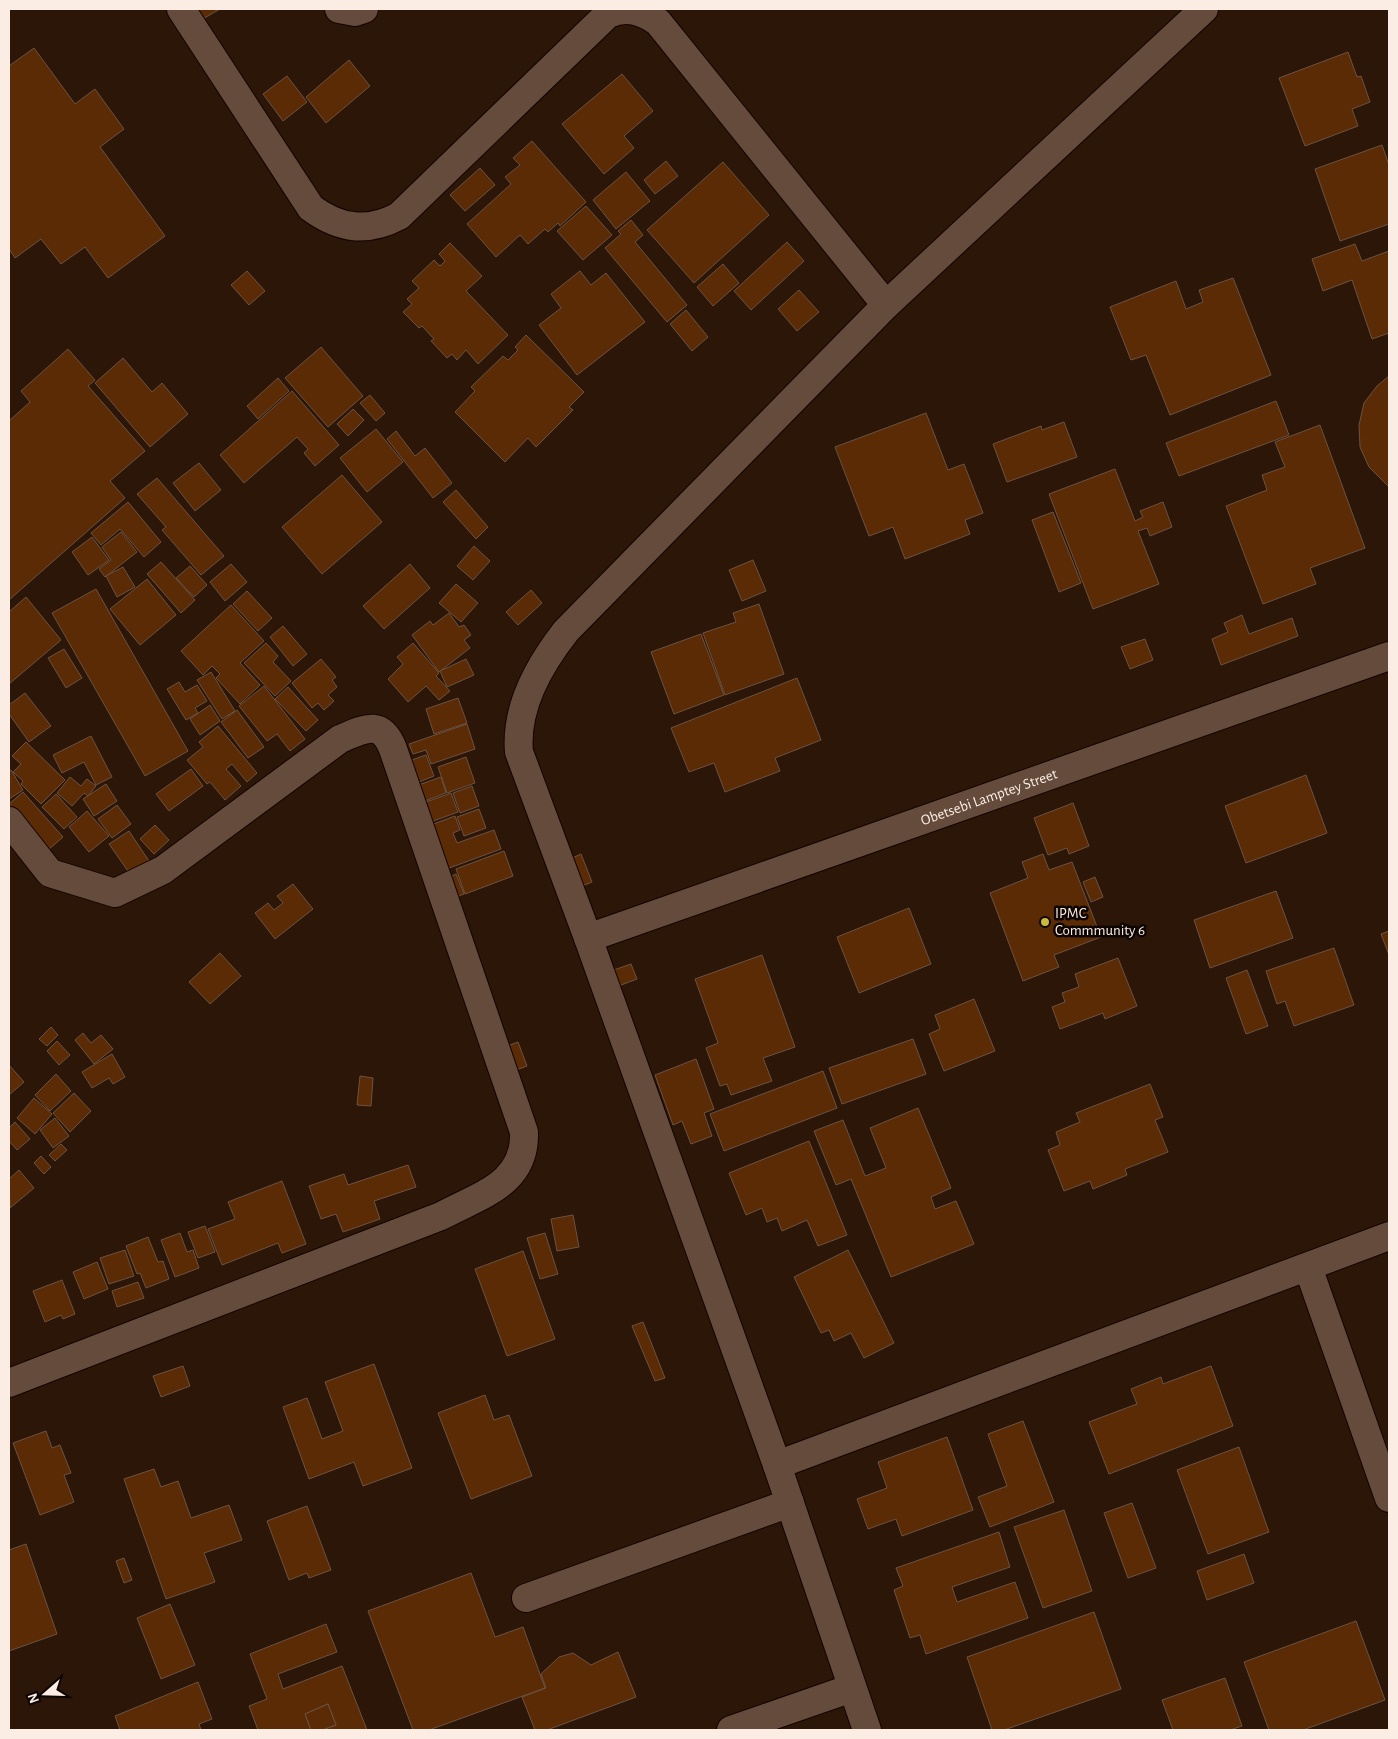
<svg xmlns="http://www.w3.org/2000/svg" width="1398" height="1739" viewBox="0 0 1398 1739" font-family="'Alegreya Sans',sans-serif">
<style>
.building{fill:#5b2b05;stroke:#6b5242}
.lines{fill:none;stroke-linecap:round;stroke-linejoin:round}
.minor-casing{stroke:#130300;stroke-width:30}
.minor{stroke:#644b3b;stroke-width:28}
.poi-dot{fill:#c9ba3a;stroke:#0d0502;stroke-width:2}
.labels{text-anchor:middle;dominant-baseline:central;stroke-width:5;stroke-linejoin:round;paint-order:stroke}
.street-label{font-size:15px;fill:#fcede4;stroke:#0d0502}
.poi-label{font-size:15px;fill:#fcede4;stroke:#0d0502;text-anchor:start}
</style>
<rect width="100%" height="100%" fill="#2c1608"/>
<g class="building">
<path d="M195,9H220L201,20Z"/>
<path d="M34,48L75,104L95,89L124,129L100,147L165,236L108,278L85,247L61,264L41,239L15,258L9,249V66Z"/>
<path d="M1348,52L1357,77L1361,76L1370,102L1352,109L1358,126L1305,146L1279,78Z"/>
<path d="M349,60L370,86L326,123L306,97Z"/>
<path d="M622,74L653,111L624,136L634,148L604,174L562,124Z"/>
<path d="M287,76L307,102L283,121L263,94Z"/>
<path d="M532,141L586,202L560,226L558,223L548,232L545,229L528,244L520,235L496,257L467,224L511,184L505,177L520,165L513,158Z"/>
<path d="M1382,145L1389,165V224L1340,241L1315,169Z"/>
<path d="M666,161L678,176L655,194L644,180Z"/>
<path d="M723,162L769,215L694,283L647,230Z"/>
<path d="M480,168L495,185L465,211L450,195Z"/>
<path d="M626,172L650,201L616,229L593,200Z"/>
<path d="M586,206L612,235L583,260L557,231Z"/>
<path d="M631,220L643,235L635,242L687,305L667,322L605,248L621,234L618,231Z"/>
<path d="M787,242L804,261L751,310L734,291Z"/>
<path d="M450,243L482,276L466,291L508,335L478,364L466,350L457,360L452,354L447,358L431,341L434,339L422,326L419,328L403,312L412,304L407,299L419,288L412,281L434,260L440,266L445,261L439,254Z"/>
<path d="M1355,244L1362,261L1389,251V333L1372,339L1352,280L1323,291L1312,259Z"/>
<path d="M723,264L739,283L713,306L697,287Z"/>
<path d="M247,271L265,291L249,305L231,285Z"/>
<path d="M580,271L591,285L606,273L645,322L577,375L539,325L561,308L551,294Z"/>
<path d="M1233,278L1271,375L1170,415L1146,355L1131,360L1110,307L1176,281L1186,309L1203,302L1199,290Z"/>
<path d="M799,290L819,312L797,331L778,309Z"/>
<path d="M686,310L708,337L692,351L670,324Z"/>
<path d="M526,335L584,392L569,407L573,410L536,447L528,438L505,462L455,412L475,391L471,387L503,356L508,360L518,350L515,347Z"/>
<path d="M321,347L363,396L328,427L285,378Z"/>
<path d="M68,349L95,380L88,386L145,451L110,481L125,498L9,600V421L30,402L21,391Z"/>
<path d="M123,358L152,392L162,383L188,414L150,447L95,383Z"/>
<path d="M1389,376V487L1369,467L1360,447L1359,425L1364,403L1377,386Z"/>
<path d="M278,378L289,391L258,419L247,406Z"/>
<path d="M292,391L339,445L315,466L304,453L308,449L297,437L244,483L220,455Z"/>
<path d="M370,395L385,413L376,421L360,403Z"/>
<path d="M1276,401L1289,435L1179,476L1166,443Z"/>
<path d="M353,409L364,420L348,436L337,424Z"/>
<path d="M926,413L948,470L964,464L983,513L965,520L970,534L905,559L893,527L869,536L835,447Z"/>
<path d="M1064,422L1077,457L1007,482L993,444L1041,426L1042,430Z"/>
<path d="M1320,425L1365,548L1310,568L1316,584L1263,604L1226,506L1267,490L1262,475L1285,467L1275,442Z"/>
<path d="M376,429L403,462L367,492L340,458Z"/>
<path d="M396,431L415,456L425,448L452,483L433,498L387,439Z"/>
<path d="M199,463L221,490L195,511L173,483Z"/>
<path d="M1115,469L1135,521L1143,517L1140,511L1163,502L1172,527L1150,536L1147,528L1138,531L1159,584L1093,609L1049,494Z"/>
<path d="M342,475L382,522L322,574L282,527Z"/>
<path d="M157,478L224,556L201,575L162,530L166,527L137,494Z"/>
<path d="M456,490L488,527L476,539L443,502Z"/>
<path d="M128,502L161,542L144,557L120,529L101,545L91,533Z"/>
<path d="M1053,512L1081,583L1059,592L1032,520Z"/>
<path d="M121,532L137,552L105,577L99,569L111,560L102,547Z"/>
<path d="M92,537L109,560L88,575L72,552Z"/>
<path d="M474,546L490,561L473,580L457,566Z"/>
<path d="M753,560L766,591L742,601L729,570Z"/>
<path d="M161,562L195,600L181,613L147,574Z"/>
<path d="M231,564L247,582L225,601L210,582Z"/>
<path d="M410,564L430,588L384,629L363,606Z"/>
<path d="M190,566L207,585L194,597L176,578Z"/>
<path d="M123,567L135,587L117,597L106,576Z"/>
<path d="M147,579L176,615L140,645L110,609Z"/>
<path d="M456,584L478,603L461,622L439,603Z"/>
<path d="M96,589L188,751L145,776L52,613Z"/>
<path d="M531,590L542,603L518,625L506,612Z"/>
<path d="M247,591L272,618L258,631L233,604Z"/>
<path d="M26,597L61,640L9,684V612Z"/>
<path d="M759,604L784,674L725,695L703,633L736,622L733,613Z"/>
<path d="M231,605L264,641L240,663L260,685L240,704L216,678L220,674L212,666L203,675L181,651Z"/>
<path d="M449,613L459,627L464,625L471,635L464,640L470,648L439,672L412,635L430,621L433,625Z"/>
<path d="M1242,615L1249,634L1292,618L1298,636L1221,665L1212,639L1228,632L1224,623Z"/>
<path d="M283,626L307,654L293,666L270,637Z"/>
<path d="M701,634L724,695L674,714L651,652Z"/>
<path d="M1145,639L1153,660L1130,669L1121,647Z"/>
<path d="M266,643L278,656L273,662L291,681L275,696L244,663Z"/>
<path d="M413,643L439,673L436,676L450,691L439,700L426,686L408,702L388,679L403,664L397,657Z"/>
<path d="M64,649L82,678L66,688L48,658Z"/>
<path d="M321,659L336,677L332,680L337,687L328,695L334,701L324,710L318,703L312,708L292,683Z"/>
<path d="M466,659L474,675L447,687L440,671Z"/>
<path d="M211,672L235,711L222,719L197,680Z"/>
<path d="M797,678L821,740L775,758L780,771L725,792L714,763L689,772L671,728Z"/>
<path d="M179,682L185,692L197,685L207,701L195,708L198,713L186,720L167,689Z"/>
<path d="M264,686L305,739L290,751L277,734L267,741L239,706Z"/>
<path d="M288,687L318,720L306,731L275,699Z"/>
<path d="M25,693L51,726L29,742L9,714V705Z"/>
<path d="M458,698L467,723L434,734L426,709Z"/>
<path d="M210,705L220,721L200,735L190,719Z"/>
<path d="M237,710L264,747L248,758L221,722Z"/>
<path d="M467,724L475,749L431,764L426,750L413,754L409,744Z"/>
<path d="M218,726L257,773L247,782L232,764L226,769L241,786L225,800L210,782L207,784L187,760L203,747L199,742Z"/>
<path d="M91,736L112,777L96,785L84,762L62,773L53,755Z"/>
<path d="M26,742L65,780L41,804L21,784L23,781L13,772L21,764L12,756Z"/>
<path d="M426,755L434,776L414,784L406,762Z"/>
<path d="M466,757L475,783L447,793L438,767Z"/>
<path d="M191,769L203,786L169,811L156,794Z"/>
<path d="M11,770L23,790L9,799V771Z"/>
<path d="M1306,775L1327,833L1246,863L1225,806Z"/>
<path d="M70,777L81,786L87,779L96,786L88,796L84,793L72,806L57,793Z"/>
<path d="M441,777L446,793L420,803L413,787Z"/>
<path d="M106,784L117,801L94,816L83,799Z"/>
<path d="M472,786L479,806L460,813L453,793Z"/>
<path d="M23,792L63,837L47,851L9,809V804Z"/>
<path d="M451,793L458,812L425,824L418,805Z"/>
<path d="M56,794L77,817L64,829L42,807Z"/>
<path d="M1073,803L1089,846L1069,854L1067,848L1048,855L1034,818Z"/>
<path d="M117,805L131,824L112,838L98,819Z"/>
<path d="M479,809L486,828L464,836L457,817Z"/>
<path d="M87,811L109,836L89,852L69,827Z"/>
<path d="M455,816L460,830L453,833L457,843L494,830L501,849L441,871L425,827Z"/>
<path d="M155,825L169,840L154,854L140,839Z"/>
<path d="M129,831L149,861L130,874L109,844Z"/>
<path d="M504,851L513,876L465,894L456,869Z"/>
<path d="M581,854L592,882L580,887L568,860Z"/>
<path d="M1043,854L1049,870L1072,862L1101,937L1054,955L1059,967L1023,981L990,893L1028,878L1022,862Z"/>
<path d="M456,874L464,894L448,900L441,881Z"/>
<path d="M1095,877L1103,897L1091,902L1083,882Z"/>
<path d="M293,884L313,909L275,939L255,913L268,903L274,910L283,903L277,896Z"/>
<path d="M1276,891L1293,938L1210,968L1194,920Z"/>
<path d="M909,908L931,964L859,993L837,937Z"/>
<path d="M1389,931V955L1381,934Z"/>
<path d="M1334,948L1354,1005L1294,1026L1285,1001L1277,1004L1266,971Z"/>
<path d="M220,953L241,976L210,1004L189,982Z"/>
<path d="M762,955L795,1047L763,1058L772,1081L731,1095L727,1084L720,1086L706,1048L718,1043L695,979Z"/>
<path d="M1118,958L1137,1006L1105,1019L1103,1013L1060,1029L1052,1007L1065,1002L1062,993L1079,987L1075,974Z"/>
<path d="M631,964L637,979L613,988L608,972Z"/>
<path d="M1247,970L1268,1026L1246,1034L1226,978Z"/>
<path d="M974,999L995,1051L944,1071L929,1034L940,1029L935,1015Z"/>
<path d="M51,1027L58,1035L47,1046L39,1039Z"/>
<path d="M83,1033L91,1043L101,1035L113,1049L94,1064L75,1040Z"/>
<path d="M913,1039L926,1074L842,1104L829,1068Z"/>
<path d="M57,1041L70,1055L59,1065L47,1051Z"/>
<path d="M518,1042L527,1066L508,1073L499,1049Z"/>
<path d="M112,1054L125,1077L113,1084L109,1078L92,1088L82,1072Z"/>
<path d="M696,1059L714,1109L704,1113L712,1136L691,1144L682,1121L673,1125L655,1075Z"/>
<path d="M9,1065L24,1082L9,1095Z"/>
<path d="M823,1071L837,1108L724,1151L710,1114Z"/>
<path d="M56,1074L71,1091L50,1111L35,1095Z"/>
<path d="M360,1076L373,1078L371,1106L357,1105Z"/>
<path d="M1150,1084L1163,1117L1155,1120L1168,1152L1125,1169L1127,1175L1093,1189L1090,1181L1064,1191L1048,1150L1060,1145L1056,1132L1080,1122L1076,1113Z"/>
<path d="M74,1093L91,1111L70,1132L53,1113Z"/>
<path d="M34,1098L52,1114L35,1134L17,1118Z"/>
<path d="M918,1108L951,1188L931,1197L935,1209L956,1201L974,1244L891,1277L851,1179L836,1185L814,1131L843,1120L865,1176L886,1168L870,1128Z"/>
<path d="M55,1118L69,1136L53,1148L40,1130Z"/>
<path d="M15,1122L30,1139L17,1150L9,1141V1128Z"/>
<path d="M809,1141L847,1235L818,1246L807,1220L782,1231L777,1218L767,1222L762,1208L746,1215L729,1173Z"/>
<path d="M61,1144L67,1150L55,1161L49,1155Z"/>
<path d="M41,1156L51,1167L44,1174L34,1163Z"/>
<path d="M408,1165L416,1187L374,1201L380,1219L343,1232L336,1214L321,1219L309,1186L344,1174L348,1185Z"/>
<path d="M19,1170L34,1188L10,1208L9,1179Z"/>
<path d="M282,1181L306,1244L282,1253L278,1243L222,1265L208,1229L235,1219L228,1202Z"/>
<path d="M573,1215L579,1247L557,1251L551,1219Z"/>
<path d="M205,1226L215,1252L198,1258L188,1232Z"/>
<path d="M180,1233L187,1252L193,1250L199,1268L175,1277L161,1240Z"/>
<path d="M545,1233L558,1274L540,1279L527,1238Z"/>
<path d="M148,1237L158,1262L163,1261L169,1279L146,1288L140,1273L137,1274L126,1246Z"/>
<path d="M125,1250L134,1276L109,1284L100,1258Z"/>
<path d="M848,1250L894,1343L864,1358L851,1333L834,1341L829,1330L821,1333L794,1277Z"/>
<path d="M523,1251L555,1339L507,1356L475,1269Z"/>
<path d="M97,1262L108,1289L84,1299L73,1272Z"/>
<path d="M62,1280L75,1314L63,1319L61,1315L45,1322L33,1291Z"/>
<path d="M138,1282L144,1298L117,1307L112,1291Z"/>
<path d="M643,1322L665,1378L655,1381L632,1326Z"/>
<path d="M374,1364L412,1468L363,1486L354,1462L309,1479L283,1407L307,1398L322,1439L343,1431L325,1382Z"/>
<path d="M183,1366L190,1386L161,1397L153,1376Z"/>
<path d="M1211,1366L1233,1426L1109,1474L1089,1422L1137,1404L1131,1389L1161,1377L1163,1384Z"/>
<path d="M485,1395L494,1420L509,1415L532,1476L471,1499L438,1413Z"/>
<path d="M1023,1421L1054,1502L990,1527L978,1497L1007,1486L988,1434Z"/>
<path d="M46,1431L52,1448L60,1445L71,1473L64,1475L74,1502L40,1515L13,1443Z"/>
<path d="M947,1437L973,1510L902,1536L896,1519L868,1529L857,1499L887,1488L878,1462Z"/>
<path d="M1239,1447L1269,1532L1208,1554L1177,1470Z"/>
<path d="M154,1469L161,1487L178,1481L191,1518L229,1505L242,1540L204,1553L215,1582L166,1599L124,1479Z"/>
<path d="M1132,1503L1156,1568L1128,1578L1104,1513Z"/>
<path d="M307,1506L331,1570L309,1578L307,1573L289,1580L267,1521Z"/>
<path d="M1064,1510L1092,1591L1043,1608L1014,1527Z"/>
<path d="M999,1532L1010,1567L952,1587L957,1602L1015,1582L1028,1618L926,1654L920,1635L910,1638L894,1590L903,1586L896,1568Z"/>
<path d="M26,1544L57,1634L9,1651V1550Z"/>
<path d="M1244,1554L1254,1583L1207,1600L1197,1571Z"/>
<path d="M124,1558L132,1580L124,1583L116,1561Z"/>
<path d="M471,1573L495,1637L523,1627L545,1688L429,1730H413L368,1611Z"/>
<path d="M170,1604L195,1665L161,1679L137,1618Z"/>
<path d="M1094,1612L1121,1689L1004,1730H992L967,1657Z"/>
<path d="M1356,1621L1385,1700L1303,1730H1269L1244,1662Z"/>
<path d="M326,1624L337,1652L278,1674L283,1689L342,1666L367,1730H322L336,1725L328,1704L305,1714L311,1730H258L249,1706L267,1699L250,1654Z"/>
<path d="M618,1652L636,1697L547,1730H535L522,1697L546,1688L541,1674L559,1657L573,1653L591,1665Z"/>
<path d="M1225,1678L1242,1726L1230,1730H1173L1162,1700Z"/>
<path d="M198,1682L212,1719L199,1724L201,1730H120L115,1716Z"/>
<path d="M328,1704L336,1725L322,1730H311L305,1714Z"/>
</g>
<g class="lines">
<defs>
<g id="minor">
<path d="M181,9L311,208C340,229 367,233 399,216L608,14C627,6 642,11 658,22L886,305"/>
<path d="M339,9L355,12L364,9"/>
<path d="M1204,9L886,305L566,631C540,664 515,708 519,752L588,938L777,1465L1389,1236"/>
<path d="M9,821L50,873L115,893L163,870L340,739C364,729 381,718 393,749L524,1132C526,1184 480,1195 441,1216L9,1383"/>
<path id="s1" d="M588,938L1389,656"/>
<path d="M1308,1267L1389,1498"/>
<path d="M777,1465L867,1730"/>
<path d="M526,1598L790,1503"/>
<path d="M731,1730L852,1688"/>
</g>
</defs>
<use href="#minor" class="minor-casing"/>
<use href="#minor" class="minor"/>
</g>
<circle class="poi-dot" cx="1045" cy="922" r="5"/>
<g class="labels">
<g class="street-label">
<text stroke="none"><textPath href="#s1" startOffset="425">Obetsebi Lamptey Street</textPath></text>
</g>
<g class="poi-label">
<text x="1055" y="913">IPMC<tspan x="1055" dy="17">Commmunity 6</tspan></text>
</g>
</g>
<rect width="1398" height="1739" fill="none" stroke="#fcede4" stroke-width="20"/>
<g transform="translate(45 1694) rotate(250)" stroke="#0d0502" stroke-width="4" paint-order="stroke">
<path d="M0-4L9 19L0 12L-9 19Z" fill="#fcede4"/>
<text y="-8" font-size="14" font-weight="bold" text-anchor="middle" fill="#fcede4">N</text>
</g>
</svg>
